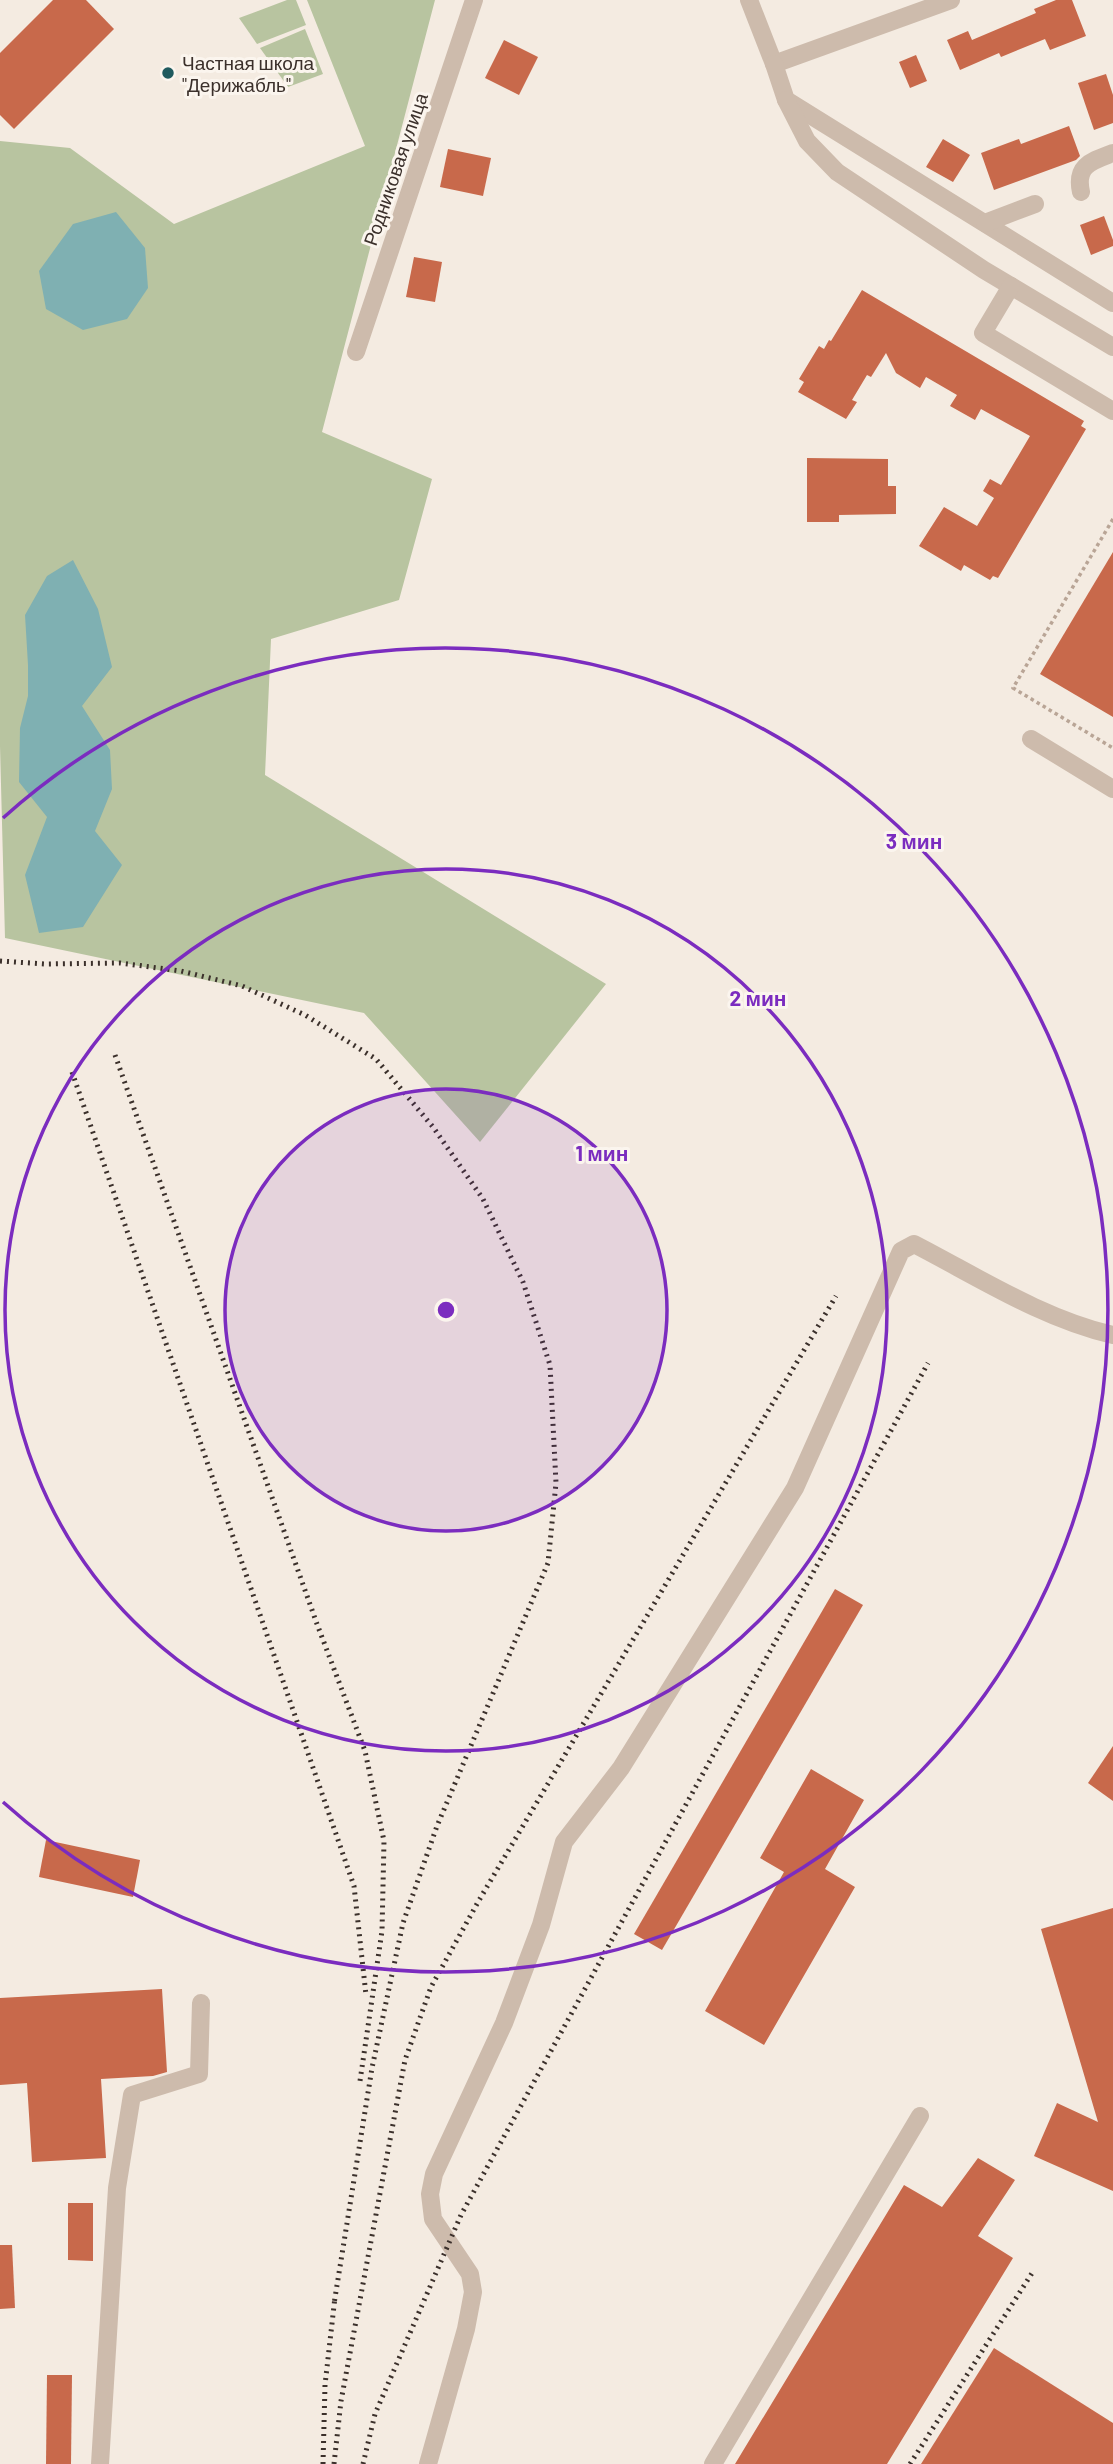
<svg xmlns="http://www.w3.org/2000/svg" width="1113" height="2464" viewBox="0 0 1113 2464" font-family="Barlow,sans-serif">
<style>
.green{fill:#b8c4a0}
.water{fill:#7fb0b2}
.building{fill:#c8694b}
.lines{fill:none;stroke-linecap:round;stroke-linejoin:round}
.path{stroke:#b9a596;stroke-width:3.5;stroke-dasharray:3.5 3.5;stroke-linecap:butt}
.minor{stroke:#cdbbac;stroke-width:18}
.rail{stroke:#3b302b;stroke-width:5;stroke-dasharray:2 5;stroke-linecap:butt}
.ring{fill:none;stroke:#7b2cbf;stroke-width:3.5}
.poi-dot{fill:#1f5a5e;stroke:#fbf5ee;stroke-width:2.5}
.labels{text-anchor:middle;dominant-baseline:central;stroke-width:6;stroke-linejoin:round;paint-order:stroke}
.poi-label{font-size:19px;fill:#3b302b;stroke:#fbf5ee;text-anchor:start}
.street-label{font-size:19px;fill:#3b302b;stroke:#fbf5ee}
.centre{fill:#7b2cbf;stroke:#fbf5ee;stroke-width:3.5}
.ring-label{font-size:21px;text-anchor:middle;font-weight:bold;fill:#7b2cbf;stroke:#fbf5ee;stroke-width:6;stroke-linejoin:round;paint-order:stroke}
</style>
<rect width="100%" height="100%" fill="#f4ebe1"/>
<g class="green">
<path d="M287,0H296L306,25L257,44L239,18Z"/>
<path d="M307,0H435L322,432L432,479L399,600L271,639L265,775L606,984L480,1142L364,1013L5,938L0,746V141L70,148L174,224L365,146Z"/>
<path d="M305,29L323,74L288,87L260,48Z"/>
</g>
<g class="water">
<path d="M116,212L145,248L148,288L127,319L83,330L46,309L39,271L73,224Z"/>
<path d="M73,560L98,609L112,667L82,706L110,750L112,789L95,831L122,865L83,927L39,933L25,875L47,817L19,782L20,728L28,696V665L25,615L47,576Z"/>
</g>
<g class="building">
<path d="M53,0H86L114,29L14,129L0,115V53Z"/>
<path d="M1056,0H1072L1086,36L1050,50L1045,39L1001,57L999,53L960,70L947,40L968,31L972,40L1036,13L1034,9Z"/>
<path d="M504,40L538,57L519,95L485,78Z"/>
<path d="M916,55L927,81L910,88L899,62Z"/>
<path d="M1106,74L1113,95V123L1094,130L1078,83Z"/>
<path d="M1069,126L1080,156L1076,160L994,190L981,153L1019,139L1021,144Z"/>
<path d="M943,139L970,155L953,182L926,167Z"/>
<path d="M448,149L491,158L483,196L440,187Z"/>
<path d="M1104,216L1113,240V246L1091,255L1080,225Z"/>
<path d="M414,257L442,262L435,302L406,297Z"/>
<path d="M862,290L1084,421L1081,426L1086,429L998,578L993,576L990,580L964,565L961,571L919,546L944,507L977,526L994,498L983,491L990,479L1001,485L1030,436L981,409L975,420L950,406L957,395L926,377L920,388L896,373L886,353L871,377L867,375L852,400L857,402L846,419L798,392L804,382L799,379L819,346L824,349L829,340L831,341Z"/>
<path d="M807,458L888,459V486H896V514L839,515V522H807Z"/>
<path d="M1113,552V717L1040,674Z"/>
<path d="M835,1589L863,1605L662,1950L634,1934Z"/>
<path d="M1113,1746V1801L1088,1783Z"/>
<path d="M811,1769L864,1800L825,1869L855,1887L764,2045L705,2011L784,1872L760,1858Z"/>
<path d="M46,1840L140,1860L133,1897L39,1877Z"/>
<path d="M1113,1908V2191L1034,2156L1057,2103L1098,2122L1041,1929Z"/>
<path d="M162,1989L167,2072L153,2076L101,2079L106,2158L32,2162L27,2083L0,2085V1998Z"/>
<path d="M978,2158L1015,2180L978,2236L1013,2258L887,2464H735L904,2185L942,2207Z"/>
<path d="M68,2203H93V2261L68,2260Z"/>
<path d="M0,2245H12L15,2308L0,2309Z"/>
<path d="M994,2348L1113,2423V2464H921Z"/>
<path d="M47,2375H72L71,2464H46Z"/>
</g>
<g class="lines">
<path class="path" d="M1113,519L1013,688L1113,748"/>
<g class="minor">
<path d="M749,0L774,64L951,0"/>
<path d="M774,64L786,100L1113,303"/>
<path d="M786,100L807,141L837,172L984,270L1113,347"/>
<path d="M1081,192C1075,165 1092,161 1113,153"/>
<path d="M985,223L1035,204"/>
<path d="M1011,286L983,333L1113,411"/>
<path d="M356,352L474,0"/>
<path d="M1031,739L1113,789"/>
<path d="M100,2464L117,2188L132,2095L199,2074L201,2003"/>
<path d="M428,2464L466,2329L473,2292L470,2274L433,2219L430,2194L434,2174L504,2023L541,1925L564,1842L621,1768L795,1488L901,1251L914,1244C978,1277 1043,1319 1113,1335"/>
<path d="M713,2464L920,2116"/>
</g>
<g class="rail">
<path d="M0,961L45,964L120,963L181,971L242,986L305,1015L376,1059L433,1127L483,1199L523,1282L550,1365L556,1483L548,1563L437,1826L403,1923L372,2068L334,2304"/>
<path d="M115,1055L317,1624L365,1751L384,1841L382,1931L360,2081"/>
<path d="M72,1072L354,1886L366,1995"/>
<path d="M323,2464L325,2385L335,2297"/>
<path d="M334,2464L341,2401L405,2060L431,1987L478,1902L836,1296"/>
<path d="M363,2464L375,2414L461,2215L928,1363"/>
<path d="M910,2464L1034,2270"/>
</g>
</g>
<circle cx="446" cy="1310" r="221" fill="#7b2cbf" fill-opacity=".12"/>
<g class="ring">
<circle cx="446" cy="1310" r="221"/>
<circle cx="446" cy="1310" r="441"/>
<path d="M3 818A662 662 0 1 1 3 1802"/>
</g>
<circle class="poi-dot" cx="168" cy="73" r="7"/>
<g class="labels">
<g class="poi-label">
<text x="182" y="62">Частная школа<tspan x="182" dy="22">"Дерижабль"</tspan></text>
</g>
<g class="street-label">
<text transform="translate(395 169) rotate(-71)">Родниковая улица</text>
</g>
</g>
<circle cx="446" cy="1310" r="10" class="centre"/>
<g class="ring-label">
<text x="914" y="849">3 мин</text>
<text x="758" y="1006">2 мин</text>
<text x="602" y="1161">1 мин</text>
</g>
</svg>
